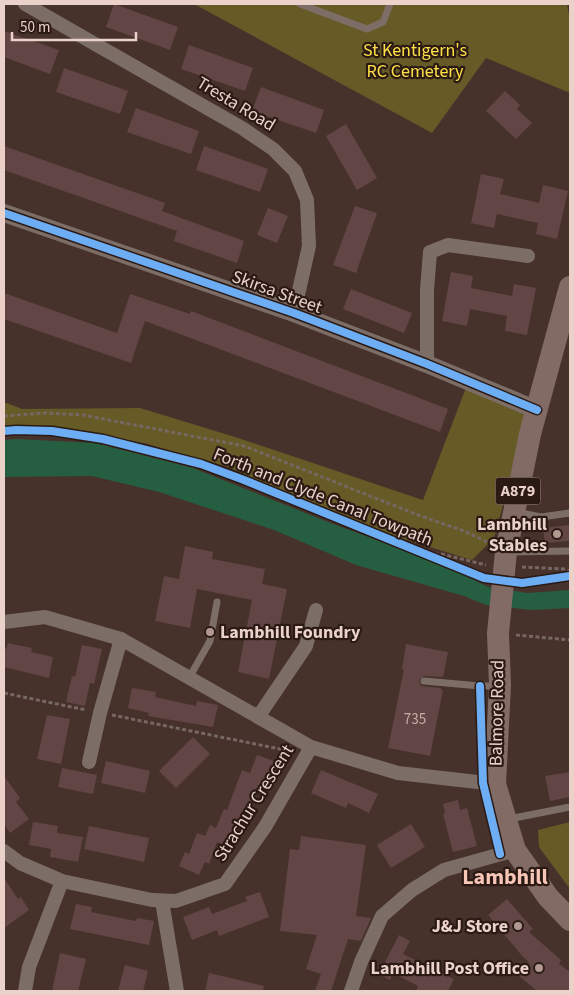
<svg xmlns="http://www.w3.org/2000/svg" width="574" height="995" viewBox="0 0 574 995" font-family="'Source Sans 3',sans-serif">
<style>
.green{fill:#665a27}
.water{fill:#265e41}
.building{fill:#624545}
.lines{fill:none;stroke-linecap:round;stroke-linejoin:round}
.path{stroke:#766762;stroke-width:3;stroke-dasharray:4 2.5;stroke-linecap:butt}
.service{stroke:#7d6d67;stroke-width:7}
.minor{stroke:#7d6d67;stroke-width:14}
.tertiary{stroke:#7d6d67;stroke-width:18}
.primary{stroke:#826b64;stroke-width:22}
.cycleway-casing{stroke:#2b1a14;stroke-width:11}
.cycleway{stroke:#6dadf4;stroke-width:8}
.poi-dot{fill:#b19992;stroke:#2b1a14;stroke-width:2}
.labels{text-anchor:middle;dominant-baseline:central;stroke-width:4.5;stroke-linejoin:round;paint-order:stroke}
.number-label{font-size:15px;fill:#c8aea8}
.shield{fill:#2b1a14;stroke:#b19a93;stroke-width:1}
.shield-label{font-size:16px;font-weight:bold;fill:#ead1c9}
.park-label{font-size:18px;fill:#fee146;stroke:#2b1a14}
.street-label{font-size:18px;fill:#ead1c9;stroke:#2b1a14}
.poi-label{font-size:18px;font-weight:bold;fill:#ead1c9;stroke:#2b1a14;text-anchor:end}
.district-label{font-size:22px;font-weight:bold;fill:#f7c6b7;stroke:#2b1a14}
</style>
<rect width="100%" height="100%" fill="#46322b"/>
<g class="green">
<path d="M194,4H567L570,21V93L486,58L432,133Z"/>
<path d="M467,385L529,411L494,538L472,560L371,529L228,467L144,443L64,429L15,426L4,428V402L22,409L140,408L235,437L423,500Z"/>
<path d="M570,822V889L539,847L538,830Z"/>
</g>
<path class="water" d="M16,439L95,443L193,468L333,524L440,563L488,587L527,593L570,590V608L532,610L486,605L464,596L356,565L274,530L159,492L92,476L4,477V440Z"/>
<g class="building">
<path d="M114,4L178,27L170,50L106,27Z"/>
<path d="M4,31L59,50L50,74L4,57Z"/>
<path d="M189,45L253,68L245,91L181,69Z"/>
<path d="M64,68L128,91L120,114L56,92Z"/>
<path d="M261,87L324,110L316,133L252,111Z"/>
<path d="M505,91L520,105L517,109L532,123L516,139L486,111Z"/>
<path d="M136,108L199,131L191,154L127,132Z"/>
<path d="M346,124L377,178L357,190L326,136Z"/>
<path d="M4,146L165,203L162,211L244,241L237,263L174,241L177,231L4,170Z"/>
<path d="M204,146L268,169L260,192L196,170Z"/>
<path d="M481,174L504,179L500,194L539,203L543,185L568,191L557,239L536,234L538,223L497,214L494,228L471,223Z"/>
<path d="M355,206L377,213L356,273L333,265Z"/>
<path d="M268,208L288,216L277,243L257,235Z"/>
<path d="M451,272L473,276L471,288L512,296L514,284L536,288L527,335L505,331L507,316L470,309L467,326L442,321Z"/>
<path d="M351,289L412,313L404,333L343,309Z"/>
<path d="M4,293L117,333L130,294L190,314L191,311L448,409L440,432L145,321L131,363L4,319Z"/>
<path d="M570,525V541L545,543L543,528Z"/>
<path d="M185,546L213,552L212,559L265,569L262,584L287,589L269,679L238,672L252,600L197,589L190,628L155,621L164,576L179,579Z"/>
<path d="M8,643L32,648L31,652L53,657L49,678L4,667V648L6,649Z"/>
<path d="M406,644L448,652L443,677L424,676L419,680L421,686L441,688V690H443L430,756L388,748L404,669H402Z"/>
<path d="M82,645L102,649L94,684L90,683L85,706L66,702L72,676L75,677Z"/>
<path d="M132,688L156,692L155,697L196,706L197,701L218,705L213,727L148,716L149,713L128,708Z"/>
<path d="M47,715L70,719L61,764L37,759Z"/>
<path d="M193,737L210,754L176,788L159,771Z"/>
<path d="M257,755L277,762L268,785L261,782L249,813L245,811L233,839L228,837L225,846L217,842L209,864L205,862L199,875L179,866L185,852L189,854L197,833L205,836L210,825L216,828L224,809L227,810L242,770L250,773Z"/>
<path d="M106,761L150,771L145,793L101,783Z"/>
<path d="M62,768L97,775L93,794L58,787Z"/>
<path d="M321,770L378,794L369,813L348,803L346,808L311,793Z"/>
<path d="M570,772V797L550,801L545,776Z"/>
<path d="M4,776L20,798L16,802L29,819L10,833L4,824Z"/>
<path d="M458,800L460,810L467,808L477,846L453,852L443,814L445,813L443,804Z"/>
<path d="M33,822L58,826L57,833L83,837L78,862L50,857L51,849L29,845Z"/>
<path d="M411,824L425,847L391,868L377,845Z"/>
<path d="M89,826L149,838L144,862L84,849Z"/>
<path d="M301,836L366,845L356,916L371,918L361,941L348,939L331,991H315L321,974L306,969L317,935L280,931L290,849L299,850Z"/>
<path d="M4,878L18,899L21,897L29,910L4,928Z"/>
<path d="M260,892L269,917L219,936L217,930L192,940L183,917L209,907L212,914L247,901L245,897Z"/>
<path d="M507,899L533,929L529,932L561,960L559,964L570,972V991H537L518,975L529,962L523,957L488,915Z"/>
<path d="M76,904L92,907L91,912L136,921L137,918L154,921L149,945L70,929Z"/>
<path d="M399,935L410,941L403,954L454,979L448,991H416L418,986L393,973L390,980L379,974Z"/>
<path d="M60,953L86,959L78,991H52Z"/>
<path d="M125,965L148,971L143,991H118Z"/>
<path d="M209,973L264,986L263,991H205Z"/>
</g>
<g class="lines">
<g class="path">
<path d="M4,416L45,413L83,415L244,446L418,515L464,531L489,543"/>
<path d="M428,555L441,554L486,565"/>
<path d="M522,567L564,569L570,571"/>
<path d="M516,635L570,640"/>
<path d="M4,693L86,710"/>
<path d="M112,715L285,750"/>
</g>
<g class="service">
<path d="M300,4L367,29L383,22L390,4"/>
<path d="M516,512L541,517L570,513"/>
<path d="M509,552L570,551"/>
<path d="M189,678L210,641L217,602"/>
<path d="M424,681L480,686H497"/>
<path d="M509,819L570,807"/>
</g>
<g class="minor">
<path d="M25,4L242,128L273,149L295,171L307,200L309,246L294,313"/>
<path d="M427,364V290L430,252L448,245L528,256"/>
<path d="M4,622L45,617L121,639L311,747L398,773L495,784"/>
<path d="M258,717L306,646L316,610"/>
<path d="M89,762L100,713L121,639"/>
<path d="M4,851L20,863L62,881L152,900L176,901L225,884L265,827L311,747"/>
<path d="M162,901L177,991"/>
<path d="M25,991L29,967L62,881"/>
<path d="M351,991L361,962L382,916L412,890L444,870L515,850"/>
</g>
<path class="tertiary" d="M4,213L294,313L427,364L537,410"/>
<path class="primary" d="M570,287L530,434L506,552L498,633L500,685L495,784L515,850L548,897L570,920"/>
<defs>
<g id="cycleway">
<path d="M4,213L294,313L427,364L537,410"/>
<path d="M4,431L16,430L52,431L103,439L201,464L244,480L484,578L522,583L570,576"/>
<path d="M480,686L483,783L500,854"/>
</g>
</defs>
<use href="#cycleway" class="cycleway-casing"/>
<use href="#cycleway" class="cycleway"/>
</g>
<g class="poi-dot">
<circle cx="557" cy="534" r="5"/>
<circle cx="210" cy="632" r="5"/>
<circle cx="518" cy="926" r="5"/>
<circle cx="539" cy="968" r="5"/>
</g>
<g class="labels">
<g class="number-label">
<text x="415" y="719">735</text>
</g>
<rect class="shield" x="495.5" y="477.5" width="45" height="27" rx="4"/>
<g class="shield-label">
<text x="518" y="491">A879</text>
</g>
<g class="park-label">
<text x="415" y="50">St Kentigern's<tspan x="415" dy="21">RC Cemetery</tspan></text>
</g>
<g class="street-label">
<text transform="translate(236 104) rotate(31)">Tresta Road</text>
<text transform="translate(277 292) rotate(20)">Skirsa Street</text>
<text transform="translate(323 497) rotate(22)">Forth and Clyde Canal Towpath</text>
<text transform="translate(497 713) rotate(-89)">Balmore Road</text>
<text transform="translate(254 803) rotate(-58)">Strachur Crescent</text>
</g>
<g class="poi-label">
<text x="547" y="524">Lambhill<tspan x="547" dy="21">Stables</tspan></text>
<text x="220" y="632" text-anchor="start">Lambhill Foundry</text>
<text x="508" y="926">J&amp;J Store</text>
<text x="529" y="968">Lambhill Post Office</text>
</g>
<g class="district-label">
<text x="505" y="877">Lambhill</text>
</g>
</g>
<rect width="574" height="995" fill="none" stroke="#ead1c9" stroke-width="10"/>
<path d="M12 32v8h124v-8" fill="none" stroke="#ead1c9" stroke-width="2.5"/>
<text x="20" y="32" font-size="15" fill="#ead1c9" stroke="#2b1a14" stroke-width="4" paint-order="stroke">50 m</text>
</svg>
